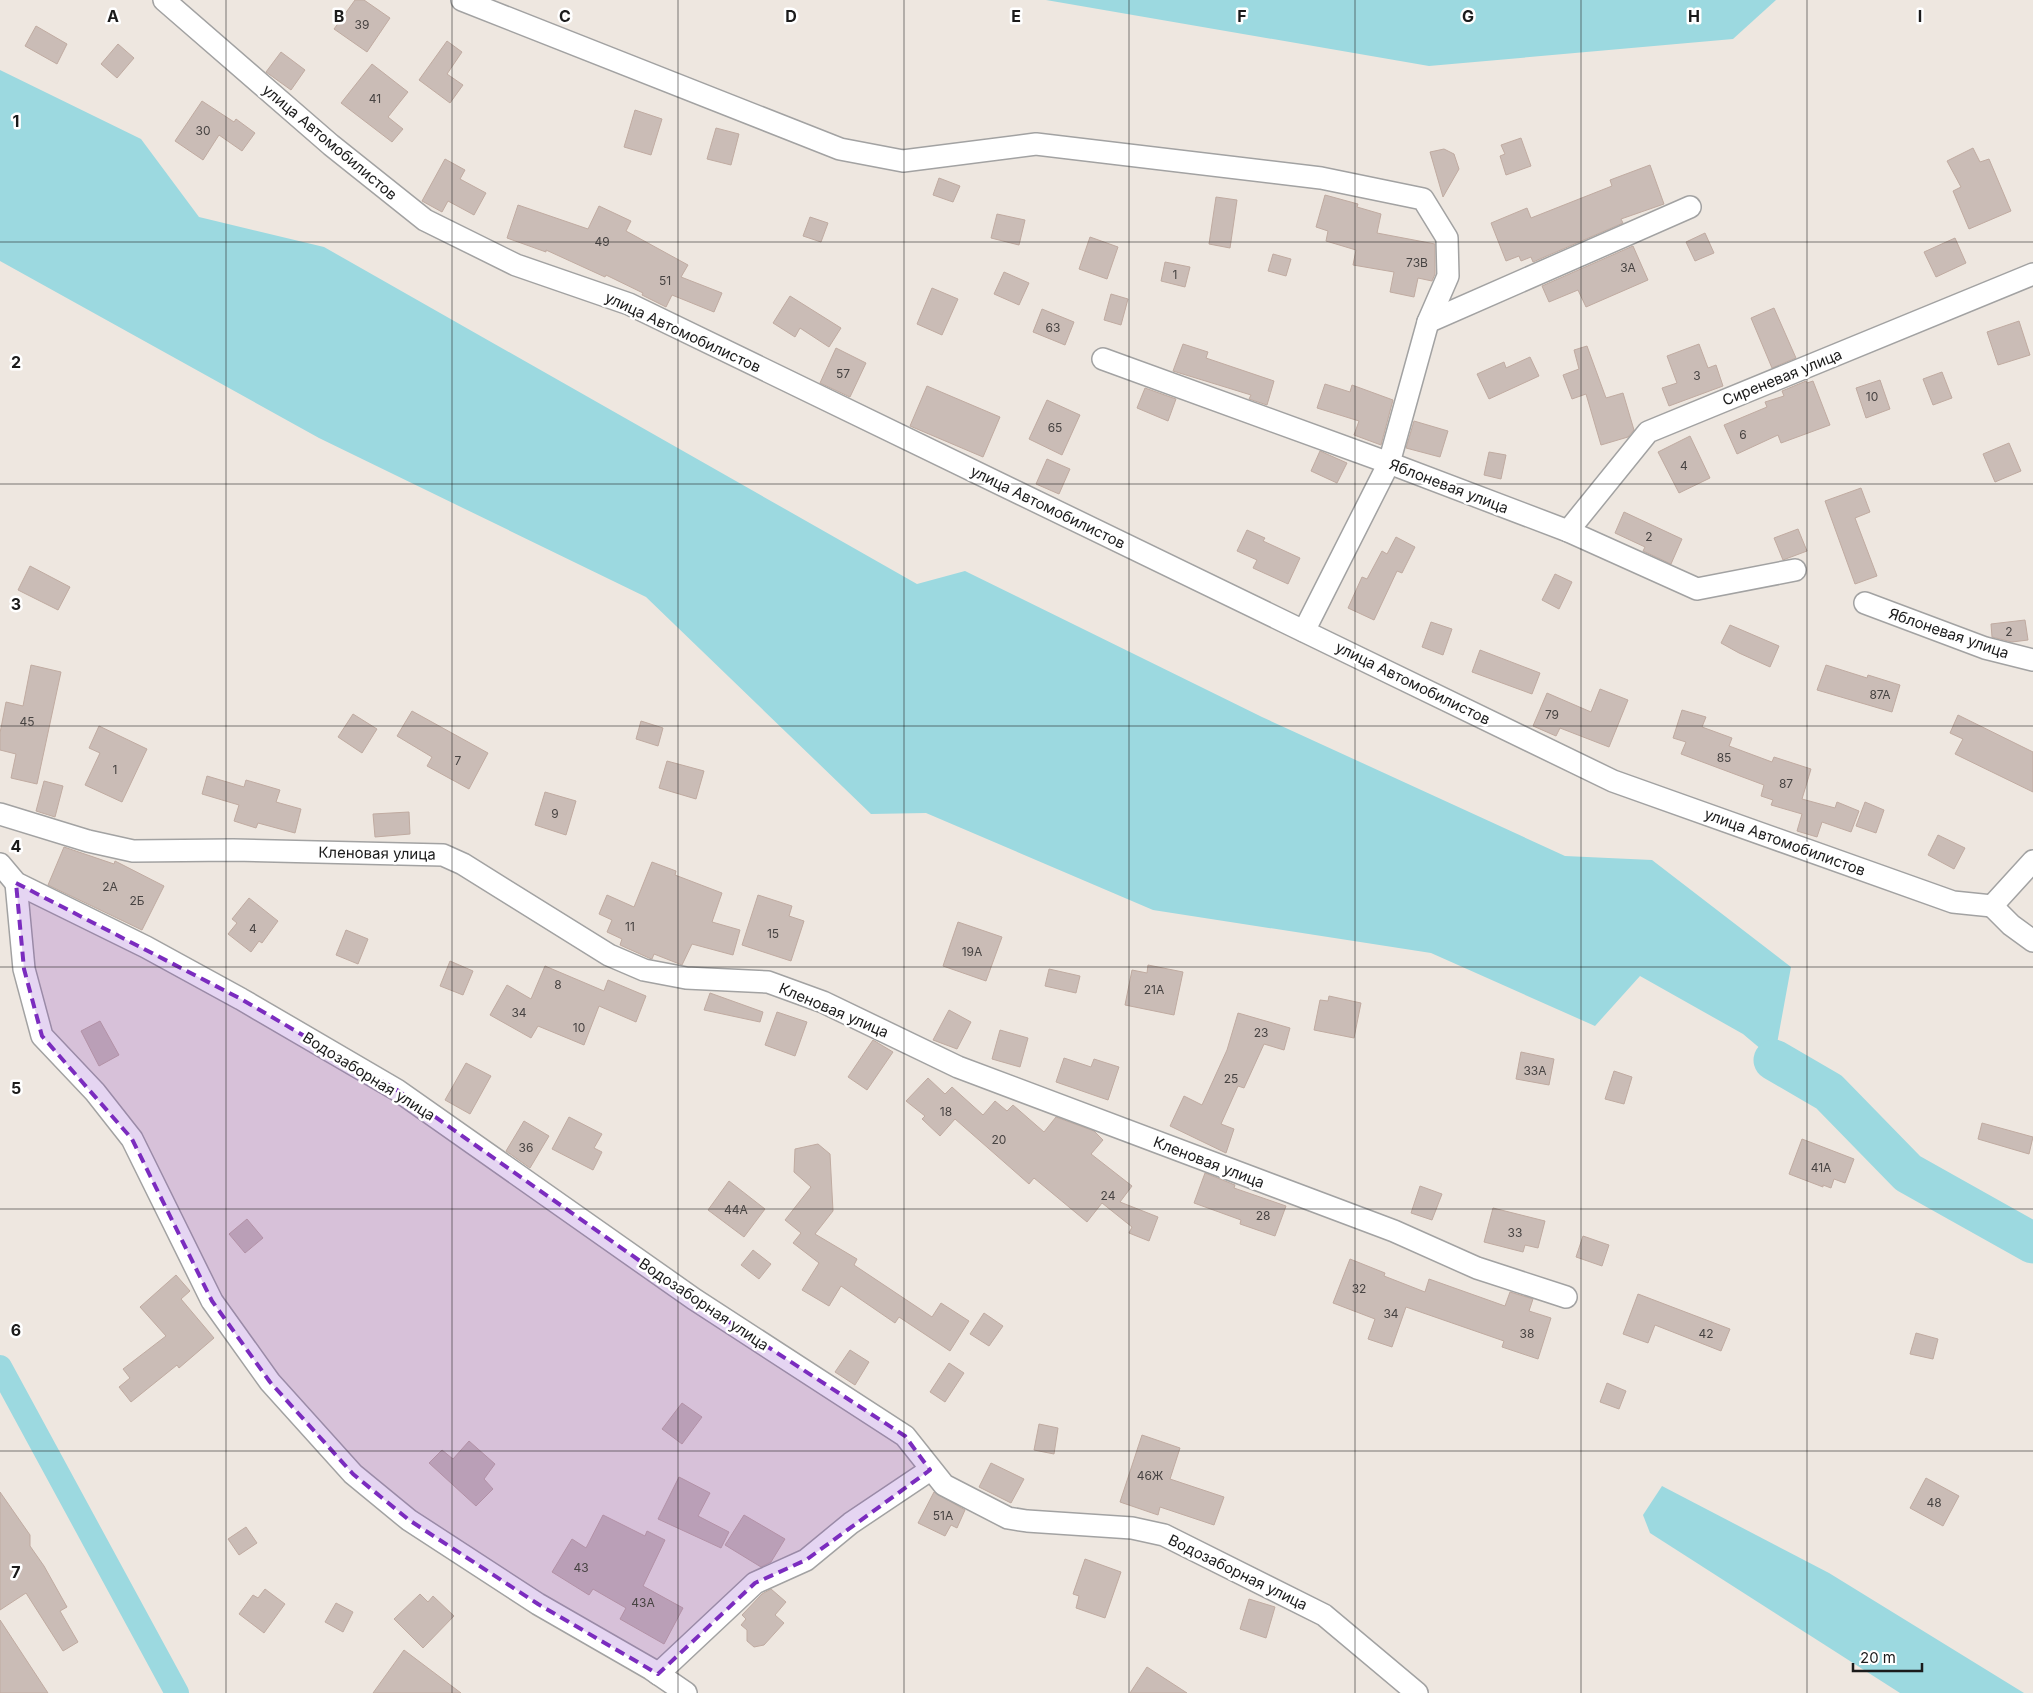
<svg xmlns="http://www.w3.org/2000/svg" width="2033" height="1693" viewBox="0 0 2033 1693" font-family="Inter,sans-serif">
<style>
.water{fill:#9cd9e0}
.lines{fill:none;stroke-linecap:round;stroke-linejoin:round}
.canal{stroke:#9cd9e0;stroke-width:24}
.river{stroke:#9cd9e0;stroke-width:41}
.building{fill:#cabcb6;stroke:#c0aba1}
.street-casing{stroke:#a2a2a2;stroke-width:24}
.street{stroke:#fff;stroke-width:21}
.marked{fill:#7b2cbf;fill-opacity:0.2;stroke:#7b2cbf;stroke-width:4;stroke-dasharray:10 6;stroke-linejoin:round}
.grid{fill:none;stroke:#1b1b1b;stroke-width:1;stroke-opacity:0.55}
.labels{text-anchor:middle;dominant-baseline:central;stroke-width:5;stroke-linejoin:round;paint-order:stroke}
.number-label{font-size:12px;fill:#474342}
.street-label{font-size:15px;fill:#1b1b1b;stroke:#fff}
.grid-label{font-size:16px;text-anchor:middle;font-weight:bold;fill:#1b1b1b;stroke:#fff;stroke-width:5;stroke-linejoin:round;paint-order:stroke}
</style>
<rect width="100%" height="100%" fill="#eee7e0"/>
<g class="water">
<path d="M1046,0H1776L1733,39L1429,66Z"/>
<path d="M0,70L141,139L199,217L324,247L917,584L965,571L1262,717L1565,856L1652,860L1791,967L1774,1060L1743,1034L1640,976L1595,1026L1431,953L1153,910L926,813L871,814L646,597L319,438L0,261Z"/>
<path d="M1662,1486L1829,1573L2024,1693H1900L1650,1533L1643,1515Z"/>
</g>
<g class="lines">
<path class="canal" d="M0,1367L177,1693"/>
<path class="river" d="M1774,1060L1829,1092L1908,1173L2033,1243"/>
</g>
<g class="building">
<path d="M355,0H364L390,18L367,52L334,29Z"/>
<path d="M36,26L67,44L57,64L25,46Z"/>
<path d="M447,41L462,52L447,74L463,85L450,103L419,80Z"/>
<path d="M118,44L134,58L117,78L101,64Z"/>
<path d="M281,52L305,70L291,90L266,72Z"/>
<path d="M372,64L408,92L388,117L403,129L392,142L341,103Z"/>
<path d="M202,101L234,122L236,119L255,133L242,151L219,135L203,160L175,141Z"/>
<path d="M635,110L662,119L651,155L624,147Z"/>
<path d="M716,128L739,134L731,165L707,159Z"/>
<path d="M1521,138L1531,166L1506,175L1500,156L1505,154L1501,145Z"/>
<path d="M1973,148L1980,162L1989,159L2011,211L1969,229L1953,191L1961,187L1947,161Z"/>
<path d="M1444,149L1454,154L1459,169L1443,197L1430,152Z"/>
<path d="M445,159L465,170L460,179L486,193L474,215L448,201L442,212L422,201Z"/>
<path d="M1650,165L1664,204L1621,219L1623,223L1533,262L1531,257L1521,261L1519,256L1506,261L1491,223L1527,208L1531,218L1612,186L1610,180Z"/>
<path d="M939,178L960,186L953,202L933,195Z"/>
<path d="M1325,195L1358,204L1357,207L1381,214L1377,233L1435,244V274L1432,281L1418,278L1414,297L1390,292L1394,272L1353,265L1356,250L1326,241L1328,231L1316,227Z"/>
<path d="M1216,197L1237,200L1230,248L1209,244Z"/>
<path d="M518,205L588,229L599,206L631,221L626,231L688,265L681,277L722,293L714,312L672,295L666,307L642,295L643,293L606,275L605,277L546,250V252L507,238Z"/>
<path d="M997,214L1025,220L1019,245L991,238Z"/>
<path d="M810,217L828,223L821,242L803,236Z"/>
<path d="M1705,233L1714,253L1695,261L1686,242Z"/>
<path d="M1090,237L1118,247L1107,279L1079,269Z"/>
<path d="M1955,238L1966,263L1936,277L1924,252Z"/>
<path d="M1633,246L1648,280L1586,307L1578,290L1549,302L1542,286Z"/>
<path d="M1273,254L1291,259L1286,276L1268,271Z"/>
<path d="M1165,262L1190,267L1185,287L1161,281Z"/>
<path d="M1004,272L1029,283L1019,305L994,294Z"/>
<path d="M932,288L958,299L942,335L917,324Z"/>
<path d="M1111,294L1128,299L1121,325L1104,320Z"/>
<path d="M790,296L841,328L829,347L800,328L795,337L773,323Z"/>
<path d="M1774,308L1796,358L1772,368L1751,318Z"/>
<path d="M1042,309L1074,322L1065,345L1033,332Z"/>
<path d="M2019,321L2030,355L1998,365L1987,332Z"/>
<path d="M1183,344L1208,352L1206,358L1274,381L1267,405L1249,399L1251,395L1173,371Z"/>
<path d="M1699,344L1708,368L1716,365L1723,386L1669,406L1662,388L1677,383L1667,356Z"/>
<path d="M1587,346L1606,398L1623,393L1634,430L1628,437L1601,445L1586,394L1572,399L1563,375L1579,369L1574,350Z"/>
<path d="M836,348L866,363L850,397L820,383Z"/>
<path d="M1530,357L1539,376L1489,399L1477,374L1504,362L1506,368Z"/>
<path d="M1942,372L1952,398L1933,405L1923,379Z"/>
<path d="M1880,380L1890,409L1866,418L1856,388Z"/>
<path d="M1806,381L1807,383L1813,381L1830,425L1781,443L1778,435L1737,454L1724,425L1767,407L1765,402L1784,396L1782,391Z"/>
<path d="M1325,384L1350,392L1352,385L1393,400L1381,445L1354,435L1359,421L1317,408Z"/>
<path d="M927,386L1000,417L983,457L910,426Z"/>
<path d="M1145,388L1176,399L1168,421L1137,408Z"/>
<path d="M1047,400L1080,415L1062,455L1029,439Z"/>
<path d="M1414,421L1448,431L1440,457L1406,448Z"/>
<path d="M1690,436L1710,478L1679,493L1658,452Z"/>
<path d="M2009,443L2021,471L1995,482L1983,454Z"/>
<path d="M1320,451L1347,463L1337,483L1311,471Z"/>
<path d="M1489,452L1506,455L1501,479L1484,475Z"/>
<path d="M1047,459L1070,469L1059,494L1036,484Z"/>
<path d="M1861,488L1870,512L1855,518L1877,576L1855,584L1825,501Z"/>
<path d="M1624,512L1682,539L1671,564L1643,551L1645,547L1615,533Z"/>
<path d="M1798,529L1807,551L1783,560L1774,538Z"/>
<path d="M1247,530L1265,538L1263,541L1300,558L1288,584L1253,568L1257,560L1237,551Z"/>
<path d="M1396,537L1415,547L1402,573L1397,571L1374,620L1348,608L1362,577L1367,579L1382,551L1387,554Z"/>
<path d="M30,566L70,587L58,610L18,590Z"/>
<path d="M1555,574L1572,582L1559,609L1542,600Z"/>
<path d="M2025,620L2028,640L2012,642L1992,637L1991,624Z"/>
<path d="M1431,622L1452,629L1443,655L1422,647Z"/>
<path d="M1730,625L1779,646L1770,667L1739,653L1721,643Z"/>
<path d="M1480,650L1540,673L1532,694L1472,672Z"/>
<path d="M31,665L61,672L37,784L11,778L16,754L0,750V733L6,702L23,706Z"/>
<path d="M1826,665L1867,678L1868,675L1900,685L1892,712L1817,690Z"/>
<path d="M1600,689L1628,700L1609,747L1560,728L1556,736L1533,726L1547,693L1591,712Z"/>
<path d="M1682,710L1706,717L1702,727L1732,738L1729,746L1772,762L1774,757L1811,769L1802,799L1835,808L1837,802L1859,811L1851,832L1822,822L1817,837L1797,831L1802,814L1771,805L1773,800L1761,796L1764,785L1681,754L1686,742L1673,738Z"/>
<path d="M412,711L488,753L469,789L427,766L432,757L397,736Z"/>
<path d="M353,714L377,729L362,753L338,737Z"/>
<path d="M1958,715L2033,752V792L1955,754L1963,739L1950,733Z"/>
<path d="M641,721L663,728L658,746L636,739Z"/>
<path d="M99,726L147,749L122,802L85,785L100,753L89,748Z"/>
<path d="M667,761L704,771L696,799L659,788Z"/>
<path d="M207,776L244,787L246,780L280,790L276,802L301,809L295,833L258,823L256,828L234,821L239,805L202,794Z"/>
<path d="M44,781L63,786L55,817L36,811Z"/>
<path d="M545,792L576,801L566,835L535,825Z"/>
<path d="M1865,802L1884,810L1876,833L1856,826Z"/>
<path d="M409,812L410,834L375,837L373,814Z"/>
<path d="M1938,835L1965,848L1954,869L1928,855Z"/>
<path d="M64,847L114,864L115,861L164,886L142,930L48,885Z"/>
<path d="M652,862L676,871L675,875L722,893L712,922L740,930L733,955L692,944L682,965L654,954L652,959L649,958L620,945L622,939L607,932L612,920L599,914L607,895L634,907Z"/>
<path d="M758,895L792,906L789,916L804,921L791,961L742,945Z"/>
<path d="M249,898L278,921L262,943L259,941L251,952L228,934L237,923L232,919Z"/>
<path d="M958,922L1002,937L986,981L943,966Z"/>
<path d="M346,930L368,939L358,964L336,955Z"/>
<path d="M450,961L473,971L463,995L440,986Z"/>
<path d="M1148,965L1183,972L1174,1015L1125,1005L1132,970L1147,973Z"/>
<path d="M545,966L604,991L608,980L646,996L636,1022L599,1006L584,1045L538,1026L531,1038L490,1015L507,985L531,999Z"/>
<path d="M1049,969L1080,976L1076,993L1045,986Z"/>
<path d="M710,993L763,1012L760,1022L704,1010Z"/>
<path d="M1329,996L1361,1003L1354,1038L1314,1030L1320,1000L1328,1001Z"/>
<path d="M949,1010L971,1022L957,1049L933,1040Z"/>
<path d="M777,1012L807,1022L795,1056L765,1045Z"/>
<path d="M1238,1013L1290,1028L1284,1050L1264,1044L1244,1088L1238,1086L1221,1124L1234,1129L1226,1153L1170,1126L1184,1096L1202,1105L1227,1050Z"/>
<path d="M100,1021L119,1055L99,1066L81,1031Z"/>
<path d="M1000,1030L1028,1038L1020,1067L992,1059Z"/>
<path d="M873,1040L893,1052L867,1090L848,1077Z"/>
<path d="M1521,1052L1554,1059L1549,1085L1516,1079Z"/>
<path d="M1064,1058L1091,1067L1094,1059L1119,1067L1108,1100L1056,1082Z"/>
<path d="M466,1063L491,1076L470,1114L445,1100Z"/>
<path d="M1614,1071L1632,1077L1624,1104L1605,1099Z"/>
<path d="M928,1078L945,1094L952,1087L983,1115L995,1101L1007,1111L1013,1105L1044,1132L1056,1117L1094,1131L1103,1140L1091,1154L1132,1186L1120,1202L1158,1217L1149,1241L1129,1233L1132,1227L1102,1203L1087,1222L1034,1178L1029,1184L955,1119L940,1136L922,1119L925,1116L906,1101Z"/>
<path d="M569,1117L602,1134L594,1148L602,1152L593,1170L552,1149Z"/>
<path d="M524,1121L549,1136L530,1168L506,1151Z"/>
<path d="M1982,1123L2033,1137L2029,1154L1978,1139Z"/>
<path d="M1802,1139L1854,1159L1845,1183L1834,1179L1831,1188L1823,1185V1187L1789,1174Z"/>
<path d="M818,1144L830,1154L833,1211L815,1234L857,1259L854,1265L932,1317L941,1303L969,1321L950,1351L899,1317L895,1323L841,1286L829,1306L802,1290L819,1263L793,1243L801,1233L785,1220L811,1187L794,1172L795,1149Z"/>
<path d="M1205,1173L1235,1185L1234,1188L1286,1206L1275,1236L1240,1224L1241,1220L1194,1203Z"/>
<path d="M729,1181L765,1209L744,1237L708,1210Z"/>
<path d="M1420,1186L1442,1194L1432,1220L1411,1213Z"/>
<path d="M1493,1208L1545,1221L1538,1248L1525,1245L1523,1252L1484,1242Z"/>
<path d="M247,1219L263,1238L245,1253L229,1234Z"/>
<path d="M1583,1236L1609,1245L1602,1266L1576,1257Z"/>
<path d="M753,1250L771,1264L759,1279L741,1265Z"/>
<path d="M1350,1259L1385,1273L1384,1276L1425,1292L1429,1279L1505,1306L1510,1292L1533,1299L1529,1311L1551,1318L1538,1359L1502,1347L1504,1341L1406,1307L1392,1347L1368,1339L1375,1319L1333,1303Z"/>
<path d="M176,1275L190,1291L181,1299L214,1338L179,1368L177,1365L131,1402L119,1387L130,1378L123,1369L166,1336L140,1307Z"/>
<path d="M1638,1294L1730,1329L1721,1351L1655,1325L1648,1343L1623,1334Z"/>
<path d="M984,1313L1003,1326L989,1346L970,1334Z"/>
<path d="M1916,1333L1938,1339L1933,1359L1910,1354Z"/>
<path d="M850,1350L869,1362L855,1385L835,1372Z"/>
<path d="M949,1363L964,1373L945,1402L930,1392Z"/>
<path d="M1607,1383L1626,1391L1619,1409L1600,1402Z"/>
<path d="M682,1403L702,1417L682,1444L662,1429Z"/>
<path d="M1039,1424L1058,1428L1054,1454L1034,1450Z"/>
<path d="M1142,1435L1180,1448L1170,1479L1224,1497L1214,1525L1160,1507L1158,1515L1120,1502Z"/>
<path d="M469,1441L495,1464L484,1479L493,1489L476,1506L429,1463L442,1450L453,1459Z"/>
<path d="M991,1463L1024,1479L1011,1503L979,1487Z"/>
<path d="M679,1477L710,1493L698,1516L729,1532L721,1548L658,1519Z"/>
<path d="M1926,1478L1959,1496L1943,1526L1910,1508Z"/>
<path d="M0,1492L30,1535V1546L44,1566L67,1607L60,1611L78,1642L63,1651L26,1593L0,1610Z"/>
<path d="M934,1492L965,1510L957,1528L951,1525L945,1536L918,1523Z"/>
<path d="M603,1515L645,1536L647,1531L665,1540L643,1586L683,1608L664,1644L620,1619L626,1608L593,1589L589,1595L552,1572L572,1539L586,1548Z"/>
<path d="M744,1515L785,1539L771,1562L761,1567L725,1545Z"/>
<path d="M246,1527L257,1543L239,1555L228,1539Z"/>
<path d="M1085,1559L1121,1572L1105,1618L1076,1608L1079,1596L1073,1594Z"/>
<path d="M265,1589L285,1604L264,1633L239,1614L253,1595L258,1598Z"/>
<path d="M771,1589L786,1602L775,1615L784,1623L764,1645L754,1647L747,1641V1630L741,1625L746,1619L742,1615L762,1594Z"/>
<path d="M420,1594L428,1602L433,1596L454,1616L423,1648L394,1619Z"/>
<path d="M1249,1599L1275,1607L1266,1638L1240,1629Z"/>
<path d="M336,1603L353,1612L343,1632L325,1622Z"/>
<path d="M0,1620L48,1693H0Z"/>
<path d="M404,1650L461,1693H373Z"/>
<path d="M1147,1667L1187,1693H1130Z"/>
</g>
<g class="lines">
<defs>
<g id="street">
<path d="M164,0L331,145L425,220L516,265L629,304L1613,781L1953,902L1992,906"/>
<path d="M462,0L840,149L903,161L1036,144L1321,178L1423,199L1447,238L1448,276L1428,322L1389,463L1304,631"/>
<path d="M1428,322L1690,207"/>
<path d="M1103,359L1389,463L1568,531L1697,589L1795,570"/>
<path d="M1568,531L1648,432L2033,274"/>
<path d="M1865,603L1985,648L2033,660"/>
<path d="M0,814L88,841L133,851L233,850L443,855L463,864L609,955L644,970L686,978L768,982L823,1002L958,1067L1394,1231L1477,1268L1566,1297"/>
<path d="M0,864L16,883L146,947L241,999L397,1090L694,1299L905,1436L944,1485L1008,1518L1027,1521L1132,1528L1164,1535L1324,1615L1417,1693"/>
<path d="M16,883L24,969L42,1036L95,1092L132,1139L212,1301L270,1382L353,1474L409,1520L538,1604L651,1669L686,1693"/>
<path d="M1992,906L2033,861"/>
<path d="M1992,906L2011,925L2033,941"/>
<path d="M658,1674L755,1583L806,1560L851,1523L930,1470"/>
</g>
</defs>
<use href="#street" class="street-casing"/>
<use href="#street" class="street"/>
</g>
<path class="marked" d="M16,883L241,999L397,1090L694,1299L905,1436L930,1470L806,1560L755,1583L658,1674L538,1604L409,1520L353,1474L270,1382L212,1301L132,1139L42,1036L24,969Z"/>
<path class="grid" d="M226,0V1693M452,0V1693M678,0V1693M904,0V1693M1129,0V1693M1355,0V1693M1581,0V1693M1807,0V1693M0,242H2033M0,484H2033M0,726H2033M0,967H2033M0,1209H2033M0,1451H2033"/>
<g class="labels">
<g class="number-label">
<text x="362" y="24">39</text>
<text x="375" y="98">41</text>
<text x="203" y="130">30</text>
<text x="602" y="241">49</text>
<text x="1417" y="262">73В</text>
<text x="1628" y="267">3А</text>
<text x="1175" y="274">1</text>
<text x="665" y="280">51</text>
<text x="1053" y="327">63</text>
<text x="843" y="373">57</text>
<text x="1697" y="375">3</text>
<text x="1872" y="396">10</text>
<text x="1055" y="427">65</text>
<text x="1743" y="434">6</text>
<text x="1684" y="465">4</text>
<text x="1649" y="536">2</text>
<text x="2009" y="631">2</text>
<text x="1880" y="694">87А</text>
<text x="1552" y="714">79</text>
<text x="27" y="721">45</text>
<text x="1724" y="757">85</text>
<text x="458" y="760">7</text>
<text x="115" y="769">1</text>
<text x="1786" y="783">87</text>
<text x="555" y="813">9</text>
<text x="110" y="886">2А</text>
<text x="137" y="900">2Б</text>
<text x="630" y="926">11</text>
<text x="253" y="928">4</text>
<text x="773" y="933">15</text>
<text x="972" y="951">19А</text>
<text x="558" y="984">8</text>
<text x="1154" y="989">21А</text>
<text x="519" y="1012">34</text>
<text x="579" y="1027">10</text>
<text x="1261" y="1032">23</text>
<text x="1535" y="1070">33А</text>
<text x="1231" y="1078">25</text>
<text x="946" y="1111">18</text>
<text x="999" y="1139">20</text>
<text x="526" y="1147">36</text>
<text x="1821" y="1167">41А</text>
<text x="1108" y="1195">24</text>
<text x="736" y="1209">44А</text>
<text x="1263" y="1215">28</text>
<text x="1515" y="1232">33</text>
<text x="1359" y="1288">32</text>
<text x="1391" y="1313">34</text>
<text x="1527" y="1333">38</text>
<text x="1706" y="1333">42</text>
<text x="1150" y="1475">46Ж</text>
<text x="1934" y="1502">48</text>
<text x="943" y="1515">51А</text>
<text x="581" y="1567">43</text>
<text x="643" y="1602">43А</text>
</g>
<g class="street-label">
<text transform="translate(330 142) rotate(40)">улица Автомобилистов</text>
<text transform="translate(683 332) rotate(25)">улица Автомобилистов</text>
<text transform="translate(1782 377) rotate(-22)">Сиреневая улица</text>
<text transform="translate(1449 486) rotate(21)">Яблоневая улица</text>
<text transform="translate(1048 507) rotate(26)">улица Автомобилистов</text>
<text transform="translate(1949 633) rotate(19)">Яблоневая улица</text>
<text transform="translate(1413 683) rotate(26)">улица Автомобилистов</text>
<text transform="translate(1785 842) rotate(20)">улица Автомобилистов</text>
<text transform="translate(377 853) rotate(1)">Кленовая улица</text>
<text transform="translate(834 1010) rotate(23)">Кленовая улица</text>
<text transform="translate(369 1076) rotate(32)">Водозаборная улица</text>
<text transform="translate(1209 1162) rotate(21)">Кленовая улица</text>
<text transform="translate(704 1304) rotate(34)">Водозаборная улица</text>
<text transform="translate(1238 1572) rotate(26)">Водозаборная улица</text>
</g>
</g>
<g class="grid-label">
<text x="113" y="22">A</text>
<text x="339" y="22">B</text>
<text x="565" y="22">C</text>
<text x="791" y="22">D</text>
<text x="1016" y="22">E</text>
<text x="1242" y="22">F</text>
<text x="1468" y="22">G</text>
<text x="1694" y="22">H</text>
<text x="1920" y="22">I</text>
<text x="16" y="127">1</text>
<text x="16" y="368">2</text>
<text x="16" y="610">3</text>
<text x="16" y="852">4</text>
<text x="16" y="1094">5</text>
<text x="16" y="1336">6</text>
<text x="16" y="1578">7</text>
</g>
<path d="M1853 1663v8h69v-8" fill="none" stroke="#1b1b1b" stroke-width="2.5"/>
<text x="1860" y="1663" font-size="15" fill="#1b1b1b" stroke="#ffffff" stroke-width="4" paint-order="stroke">20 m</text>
</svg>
